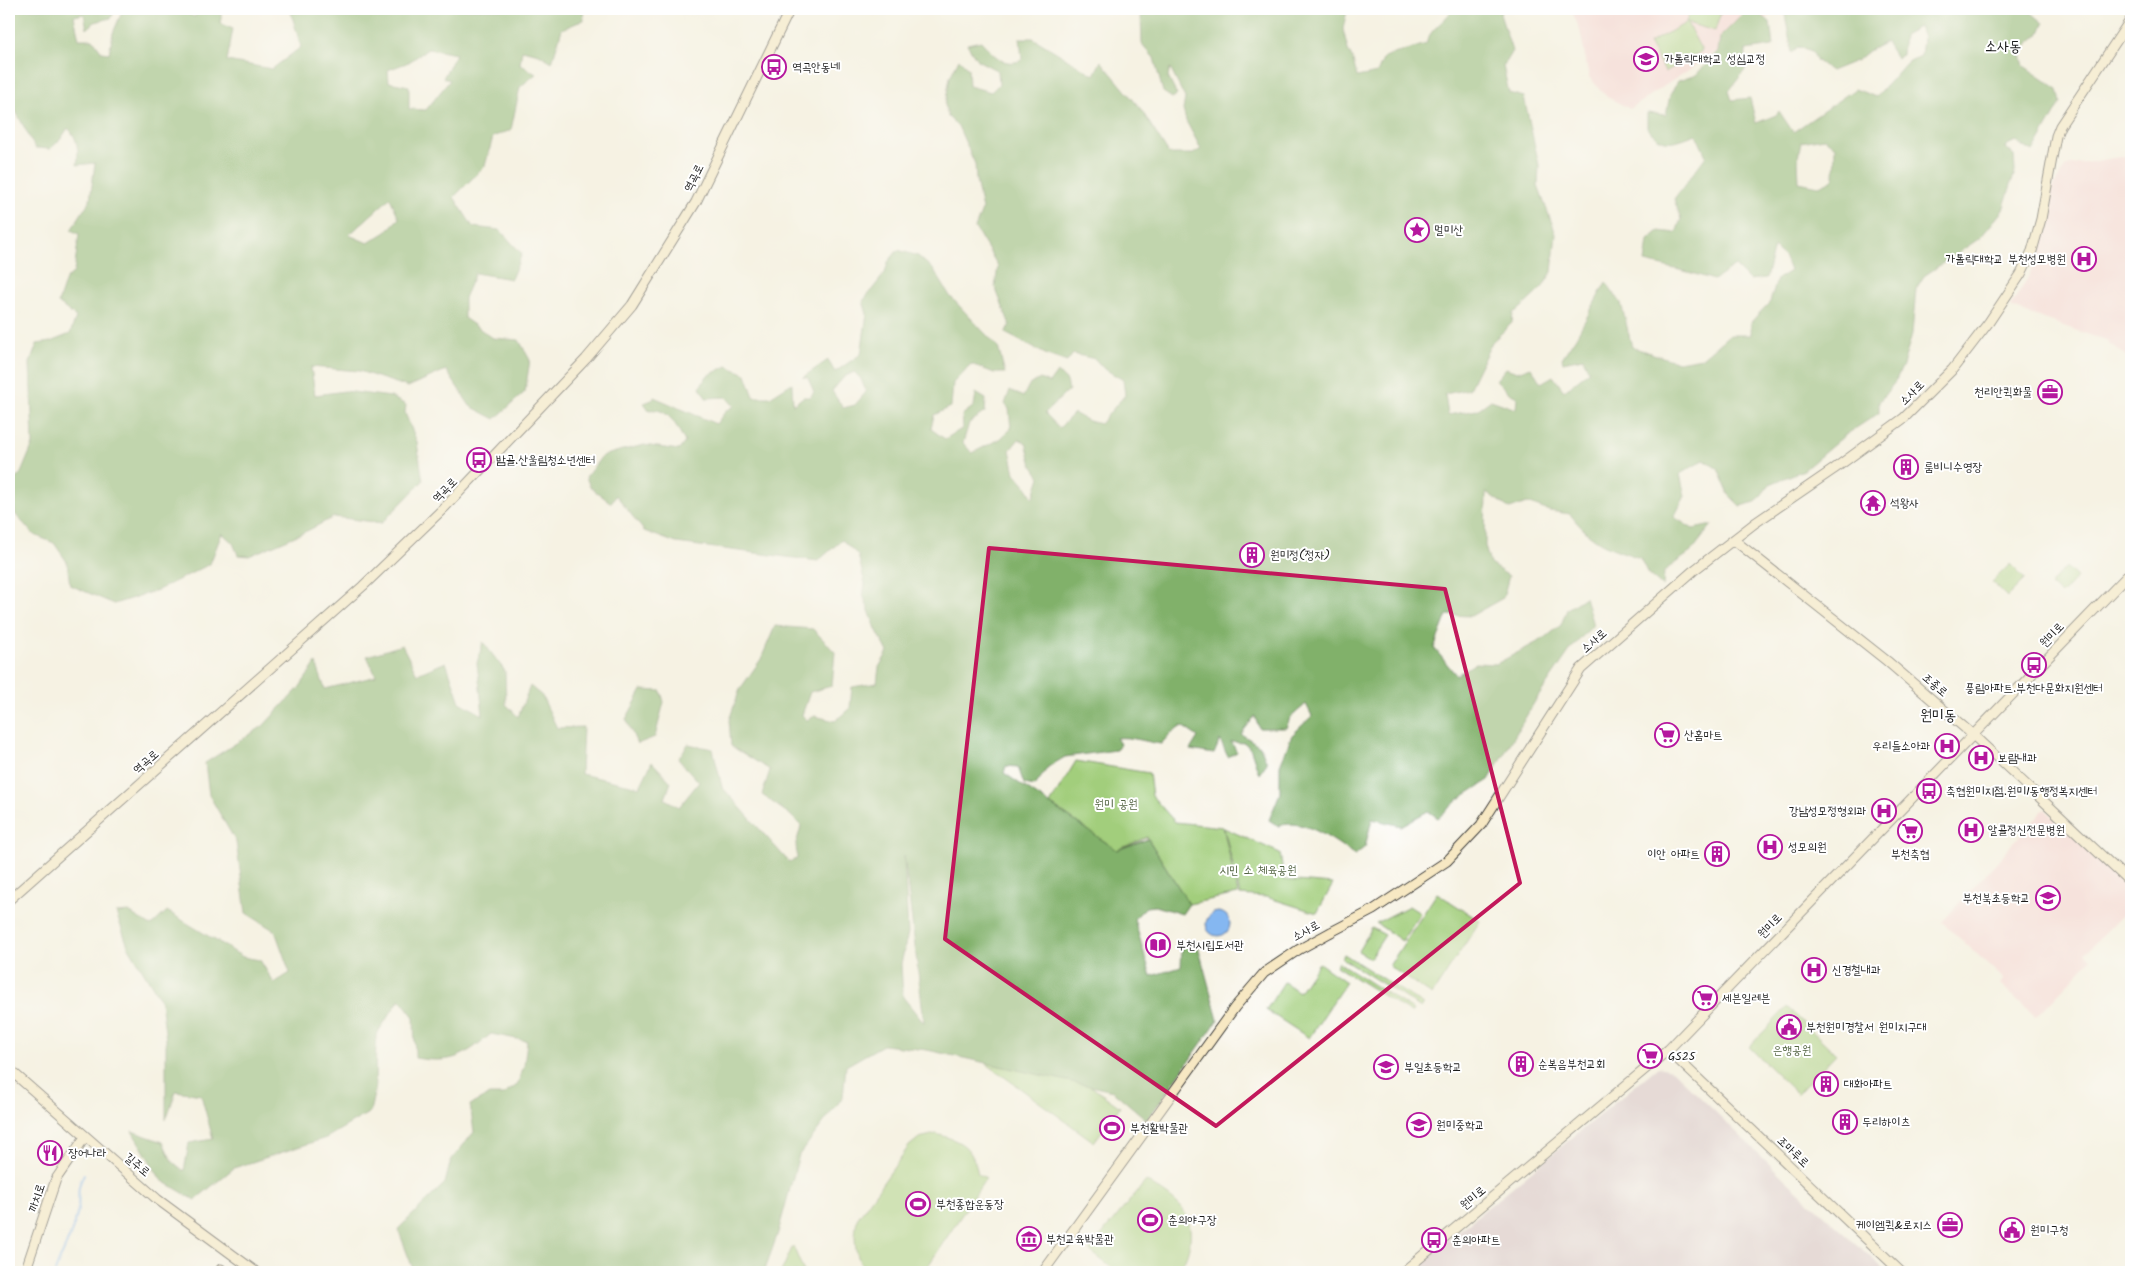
<svg xmlns="http://www.w3.org/2000/svg" width="2140" height="1281" viewBox="0 0 2140 1281" font-family="Kalam,'Poor Story',sans-serif">
<style>
.built{fill:#f7cfd2}
.industrial{fill:#d2bdc6}
.green{fill:#a2ce7b;stroke:#5f754c}
.forest{fill:#81b16b;stroke:#4e6644;fill-rule:evenodd}
.water{fill:#85b7f1;stroke:#506a86}
.lines{fill:none;stroke-linecap:round;stroke-linejoin:round}
.stream{stroke:#85b7f1;stroke-width:2}
.secondary-casing{stroke:#3d3c3a;stroke-width:11}
.secondary{stroke:#f7e8c3;stroke-width:9}
.secondary-bridge-casing{stroke:#3d3c3a;stroke-width:11;stroke-linecap:butt}
.secondary-bridge{stroke:#f7e8c3;stroke-width:9}
.marked{fill:none;stroke:#c2185b;stroke-width:4;stroke-linejoin:round}
.labels{text-anchor:middle;dominant-baseline:central;stroke-width:4;stroke-linejoin:round;paint-order:stroke}
.poi-label{font-size:12px;fill:#1c1c1c;stroke:#fff;text-anchor:start}
.street-label{font-size:12px;fill:#1c1c1c;stroke:#fff}
.park-label{font-size:12px;fill:#526342;stroke:#fff}
.quarter-label{font-size:15px;fill:#1c1c1c;stroke:#fff}
</style>
<rect width="100%" height="100%" fill="#fff"/>
<filter id="ink" filterUnits="userSpaceOnUse"><feTurbulence type="fractalNoise" baseFrequency=".02" numOctaves="2"/><feDisplacementMap in="SourceGraphic" scale="10" xChannelSelector="R" yChannelSelector="G"/><feConvolveMatrix kernelMatrix="1 2 1 2 8 2 1 2 1" color-interpolation-filters="sRGB"/></filter>
<filter id="wash" filterUnits="userSpaceOnUse"><feTurbulence type="fractalNoise" baseFrequency=".0096" numOctaves="4" result="noise"/><feDisplacementMap in="SourceGraphic" scale="20" xChannelSelector="R" yChannelSelector="G"/><feGaussianBlur stdDeviation="1.12" result="paint"/><feColorMatrix in="noise" values="0 0 0 0 0 0 0 0 0 0 0 0 0 0 0 0 0 1.4 0 .05"/><feComposite in="paint" operator="in"/></filter>
<g filter="url(#wash)">
<rect width="100%" height="100%" fill="#f6f2e3"/>
<g class="built">
<path d="M1571,9H1772L1771,15L1630,109L1607,97L1589,77L1580,30Z"/>
<path d="M2131,155V360L2106,341L2010,307L2029,276L2043,243L2051,191L2066,166Z"/>
<path d="M2044,809L2131,890V906L2085,953L2091,959L2036,1017L2000,984L2004,979L1942,922Z"/>
</g>
<path class="industrial" d="M1658,1067L1672,1070L1788,1182L1887,1272H1409Z"/>
<g class="green">
<path d="M1690,9H1722L1715,31L1687,23L1702,51L1665,72L1649,43L1686,23Z"/>
<path d="M2010,564L2025,579L2007,597L1992,582Z"/>
<path d="M2066,567L2077,577L2061,595L2050,585Z"/>
<path d="M1076,761L1149,773L1152,796L1175,822L1223,827L1238,894L1189,904L1147,837L1117,850L1050,804Z"/>
<path d="M1224,828L1280,853L1284,880L1333,884L1317,913L1266,897L1240,895Z"/>
<path d="M1437,893L1480,921L1432,995L1389,966Z"/>
<path d="M1409,906L1420,913L1402,941L1376,923Z"/>
<path d="M1372,928L1385,935L1370,958L1358,951Z"/>
<path d="M1344,954L1424,1005L1421,1008L1342,958Z"/>
<path d="M1338,962L1413,1010L1411,1013L1336,966Z"/>
<path d="M1319,963L1346,982L1309,1038L1266,1010L1284,982L1299,992Z"/>
<path d="M1787,1007L1836,1054L1797,1094L1749,1047Z"/>
<path d="M1009,1028L1120,1107L1094,1142L984,1062Z"/>
<path d="M936,1134C962,1141 972,1146 978,1174L986,1178L924,1272H868C853,1258 854,1238 857,1219L909,1146L919,1138Z"/>
<path d="M1146,1181C1156,1188 1169,1195 1178,1204C1197,1222 1192,1254 1177,1272H1117L1089,1250Z"/>
<path d="M793,1246L804,1272H781Z"/>
</g>
<g class="forest">
<path d="M9,9H116L111,18L95,22L87,29L84,14L74,16L79,39H93L102,52L109,53L113,33L123,9H187L188,14L195,17L197,9H221V24L233,29L227,61L272,69L301,47L290,9H583L584,20L562,29L552,62L539,54L522,50L520,64L536,74L520,87L511,130L493,137L485,166L454,197L473,227L500,230L522,254L511,279L475,273L464,298V318L493,338L519,340L530,360L525,392L495,419L470,406L446,370L408,387L359,371L311,367L315,395L345,391L391,397L406,405L405,413L417,442L423,481L382,523L334,517L309,530L249,556L238,555L233,543L222,533L210,564L158,590L114,604L70,585L67,562L54,543L34,535L15,514L10,485L21,473L33,444L30,363L37,344L50,342L70,334L76,317L58,303L66,279L74,272L79,234L71,230L90,200L95,163L77,165C79,151 78,138 68,128L60,140L50,149L35,148L9,98ZM428,49L456,54L443,78L450,80L426,110L409,109V86L389,82L388,70L409,62ZM390,198L399,218L386,232L368,243L349,235Z"/>
<path d="M1136,9H1339L1347,11L1343,29L1348,50L1353,60L1357,77L1377,73L1384,57L1426,44C1429,29 1445,22 1453,9H1502L1500,14L1512,51L1503,66L1509,93L1524,97L1539,165L1538,186L1556,234L1552,272L1542,288L1521,308L1513,313L1512,323L1492,342L1469,389L1445,394L1448,415L1477,410L1491,400L1516,409L1517,397L1509,393L1496,380L1506,368L1517,372L1531,367L1541,383L1553,376L1564,391L1589,371L1583,358L1563,362L1562,358L1576,337L1606,282L1621,303L1632,347L1678,362L1702,358L1729,335H1751V322L1770,302L1777,279L1790,271L1784,256L1774,247L1766,278L1749,280L1735,266L1714,280L1688,272L1645,262L1648,240L1659,231L1676,233L1681,219L1674,199L1706,156L1696,134C1674,142 1664,148 1647,128V113L1666,115L1670,95L1678,81L1696,75L1718,51L1720,37L1744,13H1759L1770,22L1773,46L1746,50L1745,70L1729,91L1732,100L1750,98L1756,123L1776,115L1779,111L1793,132L1855,89L1876,97L1907,62L1921,56L1923,38L1919,27L1904,35L1902,55L1896,58L1886,42L1870,50L1858,60L1831,71L1817,61L1812,51L1799,47L1792,53L1784,9H2027L2044,23L2040,33L2020,51L2024,66L2058,89L2061,103L2033,152L2016,142L2005,147L2014,155L2015,172L2003,210L1980,238L1924,276L1916,289L1912,334L1903,365L1895,382L1879,402V413L1844,436L1804,470L1770,484L1756,502L1740,506L1729,495L1718,469L1704,460L1680,474L1685,496L1674,517L1693,529L1712,525L1691,552L1664,571L1663,587L1648,574L1640,558C1607,547 1592,543 1570,514L1549,511L1527,503L1510,509L1486,492L1485,546L1490,564L1509,576L1503,598L1471,616L1447,615L1434,648L1456,675L1476,663L1496,664L1545,638L1561,625L1567,609L1585,597L1593,625L1571,649L1534,703L1489,780L1459,799L1438,818L1428,811L1401,826L1372,819L1365,847L1355,855C1333,841 1305,817 1278,826L1269,820L1280,793V765L1292,735L1312,716L1306,704L1290,718L1286,728H1259L1255,716L1241,734L1260,746L1267,763L1259,774L1251,750L1245,743L1231,742L1237,752L1228,757L1220,740L1214,754L1190,750L1198,737L1182,726L1170,734L1161,744C1146,742 1130,736 1116,738L1120,744L1116,750L1065,757L1048,767L1035,786L1024,784L1018,767L1006,766L1004,773L1117,850L1148,839L1189,904L1182,914L1155,906L1146,907L1134,919L1151,976L1181,967L1182,947L1197,942L1218,1020L1147,1120L1113,1091L927,1050L883,1045L846,1066L843,1097L799,1155L778,1233L764,1272H410L413,1269L398,1229L445,1183L451,1160L474,1132L470,1105L489,1095H503L517,1085L524,1066L527,1041L491,1034C463,1057 453,1064 415,1058L414,1017L400,999L376,1035L375,1089L370,1112L326,1138L234,1168L195,1200L161,1180L132,1131L163,1142L172,1161L184,1171L189,1143L213,1139L201,1095L176,1091L166,1120V1040L161,1001L128,946L116,913L129,912L151,926L167,911L243,957L260,960L274,983L290,973L275,931L246,913L236,842L209,795L205,763L263,726L299,688L316,663L325,689L376,676L367,656L402,645L417,674L446,662L460,702L483,715L477,663L483,642L505,671L506,704L518,717L530,686L542,696L557,728L583,727L581,774L640,787L652,762L671,782L665,799L679,807L699,782L678,759L688,744L713,749L722,787L789,862L797,858L796,844L801,826L789,814L762,795L770,770L731,746L729,720L740,689L761,659L775,626L813,629L835,652L832,686L810,692L802,715L807,720L815,716L835,721L850,708L852,687L877,683L879,667L888,652L876,629L863,595L865,584L858,555L842,540L818,561L676,543L644,531L616,495L611,503L590,487L586,477L602,456L619,451L644,445L679,450L685,442C677,427 669,407 649,410L644,403L652,400L654,397L716,424L725,412L734,406L726,397L706,398L700,387L707,376L727,366L746,374L754,397H770L792,383L793,405L803,397H810L814,392L808,378L803,377L828,360L835,372L861,354L867,314L863,301L885,273L888,262L898,250L918,256L934,270L950,296L998,347L1005,373H994L971,364L953,383L951,407L934,415L931,429L945,439L963,428L962,415L974,406L976,393L986,399L985,412L969,423L963,443L972,453L1000,439L1011,429L1009,409L1005,404L1010,390L1023,397L1029,385L1040,379L1049,383L1057,372L1067,381L1069,390L1045,413L1059,428L1074,413L1086,420L1100,424L1125,395L1123,380L1103,368L1095,359L1073,354L1067,362L1047,355L1005,333L1010,325L995,287L998,266L975,228L982,210L976,180L975,164L958,126L948,117L945,105L950,77L959,59L968,68L969,86L991,92L999,84L998,71L977,60L967,44L981,41C993,54 1003,68 1022,60L1020,38H1033L1094,75L1101,61L1140,108L1169,154H1193L1201,149L1186,121L1183,110L1185,98L1170,68L1168,77L1177,95L1172,98L1163,92L1154,58L1142,44L1141,14ZM1824,138L1835,147L1834,179L1819,186L1799,182L1798,158L1801,142ZM854,372L861,379L866,392L855,405L843,408L832,391L844,377ZM1019,439L1026,443L1032,465L1040,477L1033,498L1026,486L1015,473L1010,450ZM904,855L924,1022H923L903,997L901,964L908,933Z"/>
<path d="M642,690L661,691L664,702L655,737L637,744L626,719Z"/>
</g>
<circle class="water" cx="1218" cy="924" r="12"/>
<g class="lines">
<path class="stream" d="M55,1272C62,1252 75,1230 78,1209C80,1193 75,1192 84,1174"/>
</g>
</g>
<g filter="url(#ink)">
<g class="lines">
<defs>
<g id="secondary">
<path d="M1734,540L1887,661L1973,735L2131,883"/>
<path d="M9,900L363,586L446,506L586,359L632,305L696,202L790,9"/>
<path d="M1331,932L1373,910L1447,861L1481,825L1581,669L1693,571L1755,523L1834,469L1904,418L1952,370L1989,322L2021,274L2032,251L2041,219L2056,136L2060,126L2131,19"/>
<path d="M1668,1050L1901,1272"/>
<path d="M9,1069L157,1199L256,1272"/>
<path d="M25,1272L56,1179L85,1137"/>
<path d="M220,1272L221,1269"/>
<path d="M1043,1272L1235,1007L1264,973L1298,950"/>
<path d="M1403,1272L1668,1050L2131,572"/>
</g>
</defs>
<use href="#secondary" class="secondary-casing"/>
<use href="#secondary" class="secondary"/>
<defs>
<path id="secondary-bridge" d="M1298,950L1331,932"/>
</defs>
<use href="#secondary-bridge" class="secondary-bridge-casing"/>
<use href="#secondary-bridge" class="secondary-bridge"/>
</g>
</g>
<path d="M0 0H2140V1281H0ZM989,548L1445,589L1520,883L1216,1126L945,939Z" fill="#f6f2e3" fill-opacity=".55" fill-rule="evenodd"/>
<path class="marked" d="M989,548L1445,589L1520,883L1216,1126L945,939Z"/>
<defs>
<symbol id="university-ring" viewBox="-11 -11 22 22"><circle r="9.5" fill="#fff" stroke="#b5179e" stroke-width="1.5"/><path d="M0-5L7-2L0 1L-7-2ZM-4 1L0 2.5L4 1V4Q0 6-4 4Z" fill="#b5179e"/></symbol>
<symbol id="bus-ring" viewBox="-11 -11 22 22"><circle r="9.5" fill="#fff" stroke="#b5179e" stroke-width="1.5"/><path d="M-5-6H5V4H4V6H2V4H-2V6H-4V4H-5ZM-3.5-4V0h7V-4ZM-3.5 1.2v1.5H-2V1.2ZM2 1.2v1.5H3.5V1.2Z" fill="#b5179e"/></symbol>
<symbol id="sight-ring" viewBox="-11 -11 22 22"><circle r="9.5" fill="#fff" stroke="#b5179e" stroke-width="1.5"/><path d="M0-6L1.8-2.2L6-1.7L2.9 1.2L3.7 5.4L0 3.3L-3.7 5.4L-2.9 1.2L-6-1.7L-1.8-2.2Z" fill="#b5179e"/></symbol>
<symbol id="hospital-ring" viewBox="-11 -11 22 22"><circle r="9.5" fill="#fff" stroke="#b5179e" stroke-width="1.5"/><path d="M-5-5h3v3.5h4V-5h3V5h-3V1.5h-4V5h-3Z" fill="#b5179e"/></symbol>
<symbol id="office-ring" viewBox="-11 -11 22 22"><circle r="9.5" fill="#fff" stroke="#b5179e" stroke-width="1.5"/><path d="M-6-3h4V-5.5h4V-3h4V5H-6ZM-1-4.5V-3h2v-1.5ZM-6 0V1H6V0Z" fill="#b5179e"/></symbol>
<symbol id="building-ring" viewBox="-11 -11 22 22"><circle r="9.5" fill="#fff" stroke="#b5179e" stroke-width="1.5"/><path d="M-4-6H4V6H1V3H-1V6H-4ZM-2.5-4.3h1.7v1.8h-1.7ZM.8-4.3h1.7v1.8H.8ZM-2.5-1h1.7V.8h-1.7ZM.8-1h1.7V.8H.8Z" fill="#b5179e"/></symbol>
<symbol id="temple-ring" viewBox="-11 -11 22 22"><circle r="9.5" fill="#fff" stroke="#b5179e" stroke-width="1.5"/><path d="M0-6L5-2H3V0L6.5 2.5H4V6H1.5V3h-3V6H-4V2.5H-6.5L-3 0V-2H-5Z" fill="#b5179e"/></symbol>
<symbol id="supermarket-ring" viewBox="-11 -11 22 22"><circle r="9.5" fill="#fff" stroke="#b5179e" stroke-width="1.5"/><path d="M-6-5.5h2.5l.6 2H6L4.5 2H-2.5L-4.4-4H-6ZM-1.5 3.2a1.3 1.3 0 1 0 .1 0ZM3 3.2a1.3 1.3 0 1 0 .1 0Z" fill="#b5179e"/></symbol>
<symbol id="school-ring" viewBox="-11 -11 22 22"><circle r="9.5" fill="#fff" stroke="#b5179e" stroke-width="1.5"/><path d="M0-5L7-2L0 1L-7-2ZM-4 1L0 2.5L4 1V4Q0 6-4 4Z" fill="#b5179e"/></symbol>
<symbol id="library-ring" viewBox="-11 -11 22 22"><circle r="9.5" fill="#fff" stroke="#b5179e" stroke-width="1.5"/><path d="M-6-4Q-3-5.5-.7-3.5V5Q-3 3-6 4ZM6-4Q3-5.5 .7-3.5V5Q3 3 6 4Z" fill="#b5179e"/></symbol>
<symbol id="civic-ring" viewBox="-11 -11 22 22"><circle r="9.5" fill="#fff" stroke="#b5179e" stroke-width="1.5"/><path d="M-.6-6.5H3V-4.5H.6V-3L4-1V1h2V6H-6V1h2V-1L-.6-3ZM-1.2 2.5V6h2.4V2.5Z" fill="#b5179e"/></symbol>
<symbol id="stadium-ring" viewBox="-11 -11 22 22"><circle r="9.5" fill="#fff" stroke="#b5179e" stroke-width="1.5"/><path d="M0-5a6.5 5 0 1 0 0 10a6.5 5 0 1 0 0-10ZM-3.5-1.8h7v3.6h-7Z" fill="#b5179e"/></symbol>
<symbol id="restaurant-ring" viewBox="-11 -11 22 22"><circle r="9.5" fill="#fff" stroke="#b5179e" stroke-width="1.5"/><path d="M-5-6h1v4h1v-4h1v4h1v-4h1v5L-1.5 .5V6h-2V.5L-5-1ZM5-6V6H3V1.5H1.5Q1.5-4 5-6Z" fill="#b5179e"/></symbol>
<symbol id="museum-ring" viewBox="-11 -11 22 22"><circle r="9.5" fill="#fff" stroke="#b5179e" stroke-width="1.5"/><path d="M0-6L6-3V-2H-6V-3ZM-5-1h2V3h-2ZM-1-1h2V3h-2ZM3-1h2V3H3ZM-6 4H6V6H-6Z" fill="#b5179e"/></symbol>
</defs>
<g fill-rule="evenodd">
<use href="#university-ring" x="1632" y="45" width="28" height="28"/>
<use href="#bus-ring" x="760" y="53" width="28" height="28"/>
<use href="#sight-ring" x="1403" y="216" width="28" height="28"/>
<use href="#hospital-ring" x="2070" y="245" width="28" height="28"/>
<use href="#office-ring" x="2036" y="378" width="28" height="28"/>
<use href="#bus-ring" x="465" y="446" width="28" height="28"/>
<use href="#building-ring" x="1892" y="453" width="28" height="28"/>
<use href="#temple-ring" x="1859" y="489" width="28" height="28"/>
<use href="#building-ring" x="1238" y="541" width="28" height="28"/>
<use href="#bus-ring" x="2020" y="651" width="28" height="28"/>
<use href="#supermarket-ring" x="1653" y="721" width="28" height="28"/>
<use href="#hospital-ring" x="1933" y="732" width="28" height="28"/>
<use href="#hospital-ring" x="1967" y="744" width="28" height="28"/>
<use href="#bus-ring" x="1915" y="777" width="28" height="28"/>
<use href="#hospital-ring" x="1870" y="797" width="28" height="28"/>
<use href="#hospital-ring" x="1957" y="816" width="28" height="28"/>
<use href="#supermarket-ring" x="1896" y="817" width="28" height="28"/>
<use href="#hospital-ring" x="1756" y="833" width="28" height="28"/>
<use href="#building-ring" x="1703" y="840" width="28" height="28"/>
<use href="#school-ring" x="2034" y="884" width="28" height="28"/>
<use href="#library-ring" x="1144" y="931" width="28" height="28"/>
<use href="#hospital-ring" x="1800" y="956" width="28" height="28"/>
<use href="#supermarket-ring" x="1691" y="984" width="28" height="28"/>
<use href="#civic-ring" x="1775" y="1013" width="28" height="28"/>
<use href="#supermarket-ring" x="1636" y="1042" width="28" height="28"/>
<use href="#building-ring" x="1507" y="1050" width="28" height="28"/>
<use href="#school-ring" x="1372" y="1053" width="28" height="28"/>
<use href="#building-ring" x="1812" y="1070" width="28" height="28"/>
<use href="#building-ring" x="1831" y="1108" width="28" height="28"/>
<use href="#school-ring" x="1405" y="1111" width="28" height="28"/>
<use href="#stadium-ring" x="1098" y="1114" width="28" height="28"/>
<use href="#restaurant-ring" x="36" y="1139" width="28" height="28"/>
<use href="#stadium-ring" x="904" y="1190" width="28" height="28"/>
<use href="#stadium-ring" x="1136" y="1206" width="28" height="28"/>
<use href="#office-ring" x="1936" y="1211" width="28" height="28"/>
<use href="#civic-ring" x="1998" y="1216" width="28" height="28"/>
<use href="#museum-ring" x="1015" y="1225" width="28" height="28"/>
<use href="#bus-ring" x="1420" y="1226" width="28" height="28"/>
</g>
<g class="labels">
<g class="poi-label">
<text x="1664" y="59">가톨릭대학교 성심교정</text>
<text x="792" y="67">역곡안동네</text>
<text x="1434" y="230">멀미산</text>
<text x="2066" y="259" text-anchor="end">가톨릭대학교 부천성모병원</text>
<text x="2032" y="392" text-anchor="end">천리안퀵화물</text>
<text x="496" y="460">밤골.산울림청소년센터</text>
<text x="1924" y="467">룸비니수영장</text>
<text x="1890" y="503">석왕사</text>
<text x="1270" y="555">원미정(정자)</text>
<text x="2034" y="688" text-anchor="middle">풍림아파트.부천다문화지원센터</text>
<text x="1684" y="735">산홈마트</text>
<text x="1930" y="746" text-anchor="end">우리들소아과</text>
<text x="1998" y="758">보람내과</text>
<text x="1946" y="791">축협원미지점.원미1동행정복지센터</text>
<text x="1866" y="811" text-anchor="end">강남성모정형외과</text>
<text x="1988" y="830">알콜정신전문병원</text>
<text x="1788" y="847">성모의원</text>
<text x="1700" y="854" text-anchor="end">이안 아파트</text>
<text x="1910" y="854" text-anchor="middle">부천축협</text>
<text x="2030" y="898" text-anchor="end">부천북초등학교</text>
<text x="1176" y="945">부천시립도서관</text>
<text x="1832" y="970">신경철내과</text>
<text x="1722" y="998">세븐일레븐</text>
<text x="1806" y="1027">부천원미경찰서 원미지구대</text>
<text x="1668" y="1056">GS25</text>
<text x="1538" y="1064">순복음부천교회</text>
<text x="1404" y="1067">부일초등학교</text>
<text x="1844" y="1084">대화아파트</text>
<text x="1862" y="1122">두리하이츠</text>
<text x="1436" y="1125">원미중학교</text>
<text x="1130" y="1128">부천활박물관</text>
<text x="68" y="1153">장어나라</text>
<text x="936" y="1204">부천종합운동장</text>
<text x="1168" y="1220">춘의야구장</text>
<text x="1932" y="1225" text-anchor="end">케이엠퀵&amp;로지스</text>
<text x="2030" y="1230">원미구청</text>
<text x="1046" y="1239">부천교육박물관</text>
<text x="1452" y="1240">춘의아파트</text>
</g>
<g class="street-label">
<text transform="translate(694 178) rotate(-63)">역곡로</text>
<text transform="translate(1912 393) rotate(-45)">소사로</text>
<text transform="translate(445 490) rotate(-45)">역곡로</text>
<text transform="translate(2052 635) rotate(-46)">원미로</text>
<text transform="translate(1594 641) rotate(-41)">소사로</text>
<text transform="translate(1935 685) rotate(41)">조종로</text>
<text transform="translate(146 762) rotate(-41)">역곡로</text>
<text transform="translate(1770 926) rotate(-46)">원미로</text>
<text transform="translate(1306 931) rotate(-29)">소사로</text>
<text transform="translate(1793 1152) rotate(44)">조마루로</text>
<text transform="translate(137 1165) rotate(40)">길주로</text>
<text transform="translate(37 1198) rotate(-72)">까치로</text>
<text transform="translate(1473 1198) rotate(-40)">원미로</text>
</g>
<g class="park-label">
<text x="1116" y="804">원미 공원</text>
<text x="1258" y="870">시민 소 체육공원</text>
<text x="1792" y="1050">은행공원</text>
</g>
<g class="quarter-label">
<text x="2003" y="47">소사동</text>
<text x="1938" y="716">원미동</text>
</g>
</g>
<rect width="2140" height="1281" fill="none" stroke="#fff" stroke-width="30"/>
</svg>
